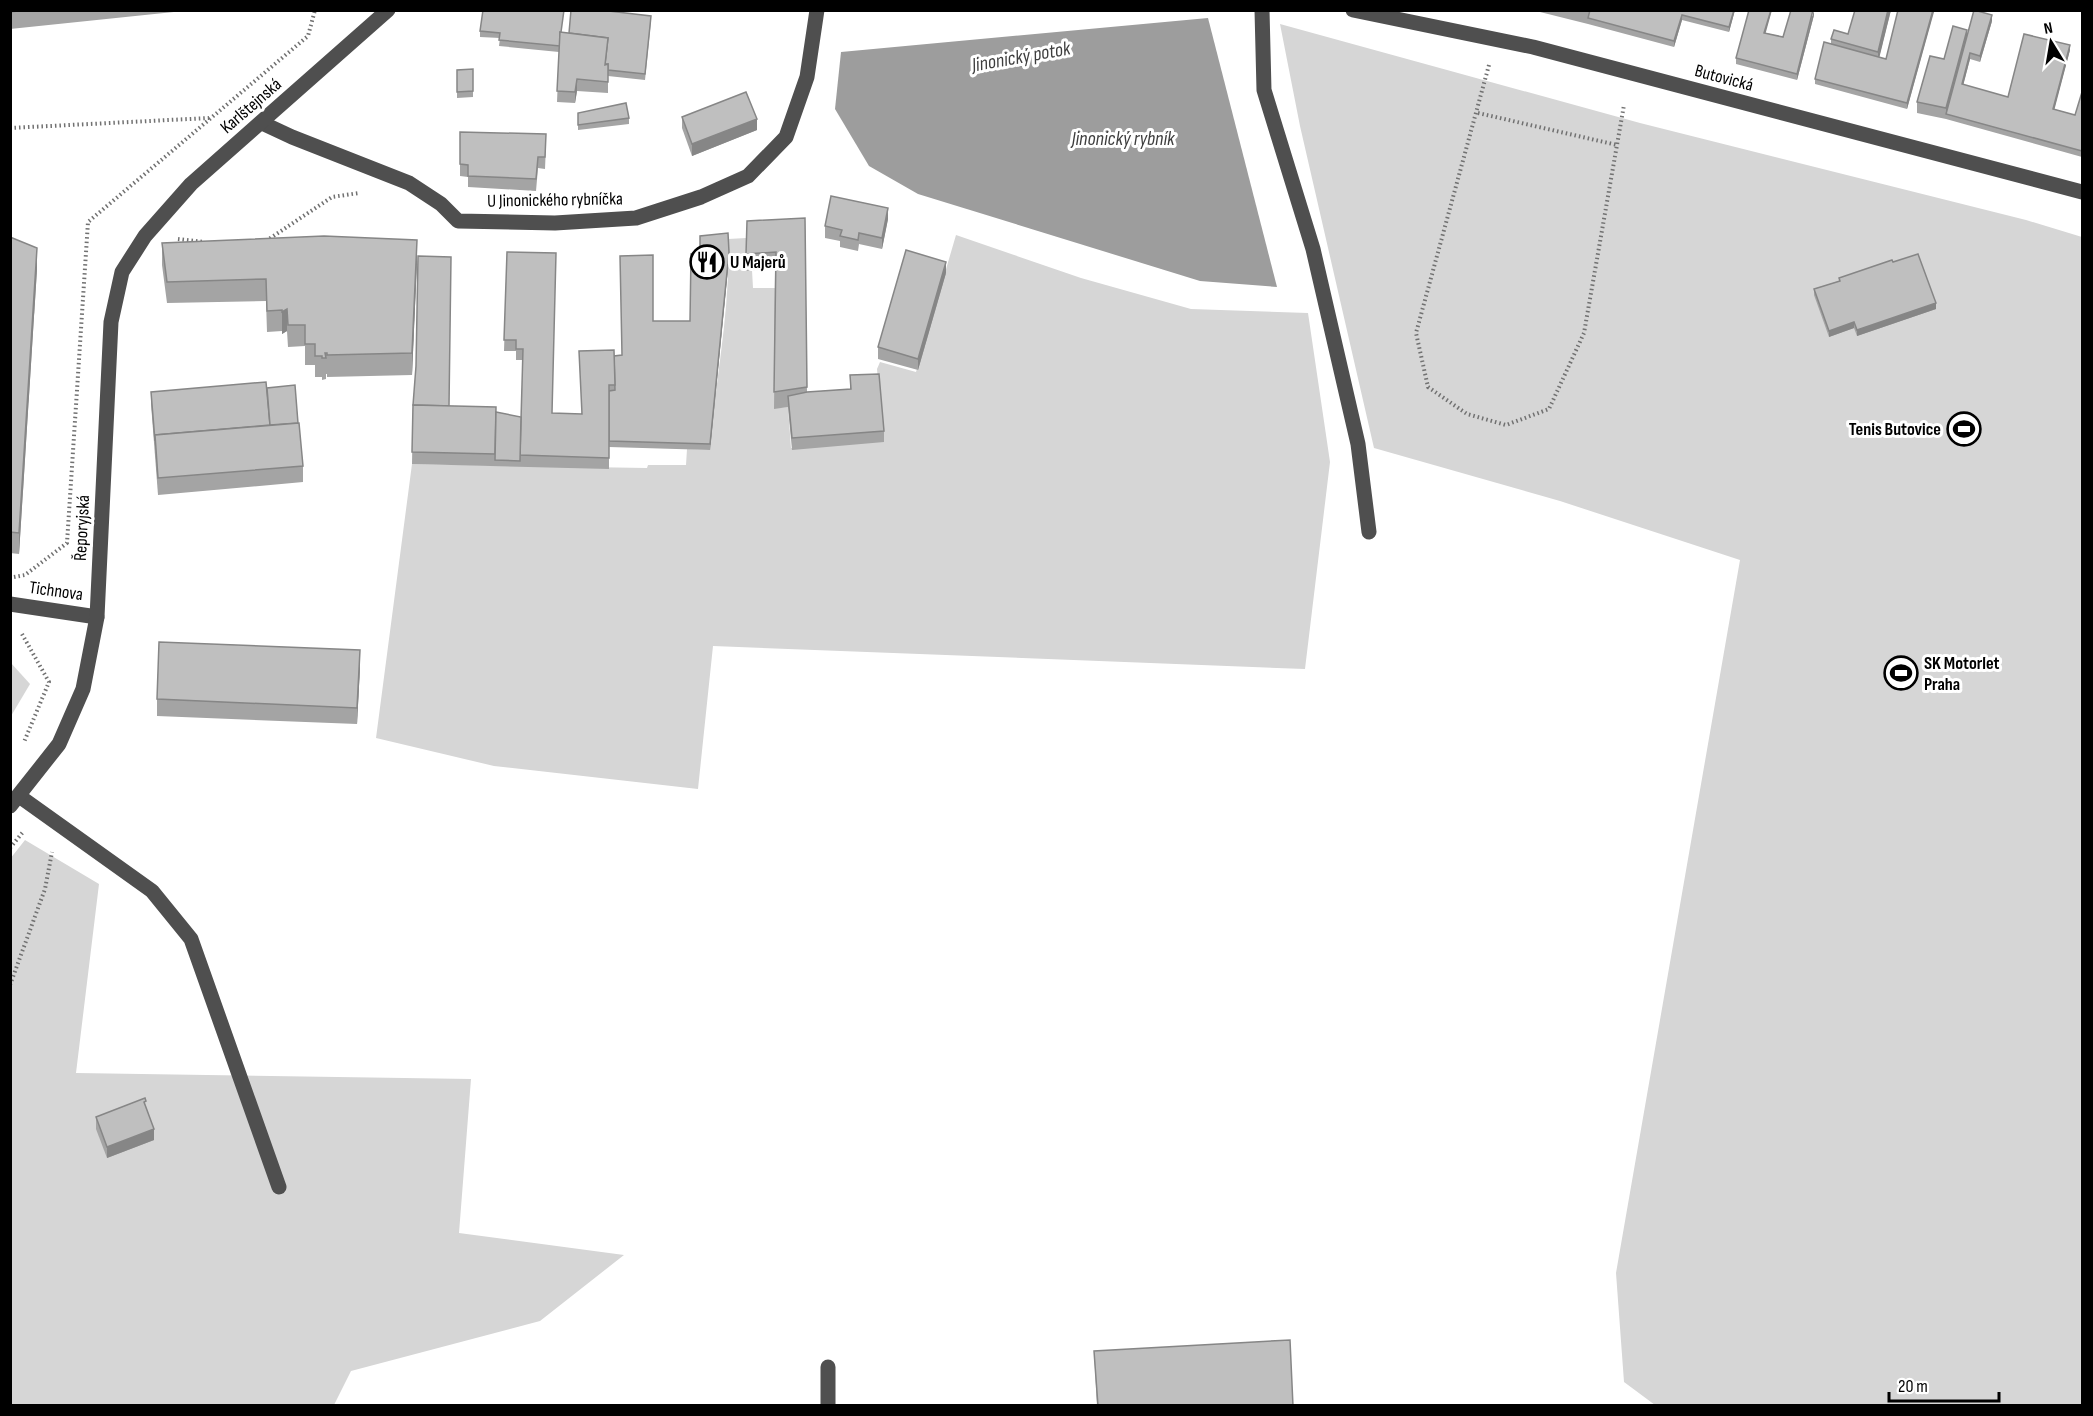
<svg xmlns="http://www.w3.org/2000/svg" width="2093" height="1416" viewBox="0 0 2093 1416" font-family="'Sofia Sans Condensed',sans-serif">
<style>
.green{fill:#d6d6d6}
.water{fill:#9d9d9d}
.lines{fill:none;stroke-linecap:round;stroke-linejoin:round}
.path{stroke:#717171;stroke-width:4;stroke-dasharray:1.5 3;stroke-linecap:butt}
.minor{stroke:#4f4f4f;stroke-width:15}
.wall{fill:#a4a4a4}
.shaded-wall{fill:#868686}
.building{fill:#bfbfbf;stroke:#868686;stroke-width:1.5}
.labels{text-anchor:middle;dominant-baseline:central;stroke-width:6;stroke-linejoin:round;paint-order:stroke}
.street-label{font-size:18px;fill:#000;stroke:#fff}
.poi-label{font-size:18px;font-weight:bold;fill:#000;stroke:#fff;text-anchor:start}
.water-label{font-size:20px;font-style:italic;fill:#3e3e3e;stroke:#fff}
</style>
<rect width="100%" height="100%" fill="#fff"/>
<g class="green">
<path d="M1280,24L1640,123L2026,220L2082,237V1405H1655L1624,1382L1616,1273L1740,560L1560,501L1374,448L1300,126Z"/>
<path d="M956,235L1081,278L1191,309L1308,313L1330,462L1305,669L713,646L698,789L494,766L376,738L412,464L647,468L648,465H686L687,449L710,450C715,380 731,309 728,239L746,238V271L752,270L753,288H776L774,408L788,407L791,448L883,441L877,369L880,362L916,372Z"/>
<path d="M11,663L30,684L11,716Z"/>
<path d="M25,840L99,884L76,1073L471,1079L459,1233L624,1255L540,1321L351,1371L334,1405H11L10,859Z"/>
</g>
<path class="water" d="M1208,18L1277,287L1200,281L918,194L869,166L835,109L841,52Z"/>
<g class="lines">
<g class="path">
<path d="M1489,65L1416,333L1428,387L1467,414L1506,425L1549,409L1584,333L1624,105"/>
<path d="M1478,113L1617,145"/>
<path d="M10,128L209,118"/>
<path d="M178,239L204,242"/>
<path d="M266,241L332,197L359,193"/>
<path d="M14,577L25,575L67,543L88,222L308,36L315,10"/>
<path d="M22,634L49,682L24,742"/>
<path d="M10,848L23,832"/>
<path d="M10,985L45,889L52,852"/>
</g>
<g class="minor">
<path d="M1262,10L1264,90L1313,249L1358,444L1369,532"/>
<path d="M1353,10L1533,47L2082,192"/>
<path d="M262,123L292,137L409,183L441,204L458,221L555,223L636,218L701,197L748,176L786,137L807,77L817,10"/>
<path d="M10,604L97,617"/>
<path d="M19,796L152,891L191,939L279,1187"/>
<path d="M10,806L59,744L83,689L97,617L111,322L122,272L145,236L191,184L388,10"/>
<path d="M828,1367V1406"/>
</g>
</g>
<g class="wall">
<path d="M10,10H193L10,29Z"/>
<path d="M1532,10H1735L1729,32L1682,20L1674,47L1588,24Z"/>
<path d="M1891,10L1879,57L1886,59L1934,10L1907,109L1815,84V79L1831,44V39L1848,34Z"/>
<path d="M1814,15L1797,80L1736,64V58L1766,33L1783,37Z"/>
<path d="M651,21L645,80L608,76V93L577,91L575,103L557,102L559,52L499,46L500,38L480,37V31L569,33Z"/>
<path d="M1992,21L1980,62L1970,59L1963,85L2008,97L2070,50L2054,109L2075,115L2082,92V157L1946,119L1917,113V102L1944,59L1967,36Z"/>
<path d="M473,69V97L457,98V70Z"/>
<path d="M578,113L629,118V124L578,130Z"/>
<path d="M682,117L757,130L692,156L682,128Z"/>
<path d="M460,132L546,145L545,169L538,168L536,191L468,187V177L460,176Z"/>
<path d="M805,218L807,392L850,389V375L884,431V442L792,450L788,407L774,409L775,269L746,271V254Z"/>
<path d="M888,219L882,249L859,244L858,251L840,247V241L825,238V226Z"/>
<path d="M10,237L37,269L19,554L10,553Z"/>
<path d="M162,243L417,261L412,375L327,377V374H326V379L322,380V377H315V365H305V346L288,347L287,331L282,334V331L267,332L266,301L167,303L162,265Z"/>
<path d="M507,252L552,413L581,414L614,356L622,355L653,321H690L729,258L710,450L609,447V469L412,464L413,405L449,406L496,412L521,417L523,360H516V351H504Z"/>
<path d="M1893,262L1936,309L1857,336L1854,328L1829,337L1814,295V289L1839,281V278Z"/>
<path d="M946,273L918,370L878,359V347Z"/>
<path d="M267,388L298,423L303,466V482L158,495L151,404V392Z"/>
<path d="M360,667L357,724L157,716V699Z"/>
<path d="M146,1109L154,1140L107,1158L96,1129V1117Z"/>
<path d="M1094,1351L1293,1406H1097Z"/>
</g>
<g class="shaded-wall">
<path d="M1734,10H1735L1729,32V27Z"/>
<path d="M1771,10H1772L1764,39V33Z"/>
<path d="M1814,10V15L1797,80V74Z"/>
<path d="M1888,10H1891L1878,63V52Z"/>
<path d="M1933,10H1934V12L1907,109V103Z"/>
<path d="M1682,15V20L1674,47V41Z"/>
<path d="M1992,15V21L1980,62V56Z"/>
<path d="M1967,30V41L1946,114V108Z"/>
<path d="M2070,45V50L2053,115V109Z"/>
<path d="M1970,53V59L1962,90V84Z"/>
<path d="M577,79V91L575,103V92Z"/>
<path d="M757,119V130L692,156V144Z"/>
<path d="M888,208V219L882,249V238Z"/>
<path d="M417,240V261L412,375V353Z"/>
<path d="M37,248V269L19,554V533Z"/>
<path d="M729,252V258L710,450V444Z"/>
<path d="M946,262V273L918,370V359Z"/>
<path d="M1936,303V309L1857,336V330Z"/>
<path d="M287,309V331L282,334V312Z"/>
<path d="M1854,322V328L1829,337V331Z"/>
<path d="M360,650V667L357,724V708Z"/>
<path d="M154,1129V1140L107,1158V1147Z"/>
</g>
<g class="building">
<path d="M10,10H28L10,12Z"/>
<path d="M483,10H564L561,32H560V46L499,40L500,33L480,31Z"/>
<path d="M571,10H600L651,16L645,74L608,70V64H605L608,38L569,33Z"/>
<path d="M1590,10H1734L1729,27L1682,15L1674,41L1588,18Z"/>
<path d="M1749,10H1771L1764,33L1783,37L1791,10H1813L1797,74L1736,58Z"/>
<path d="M1855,10H1888L1878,52L1831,39L1834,30L1848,34Z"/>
<path d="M1898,10H1933L1907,103L1815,79L1824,42L1886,59Z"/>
<path d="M1974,10L1992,15L1980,56L1970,53L1962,84L2008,97L2024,34L2070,45L2053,109L2075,115L2082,92V151L1946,114Z"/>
<path d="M1953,26L1967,30L1946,108L1917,102L1930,56L1944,59Z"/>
<path d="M560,32L608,38L605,65L608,64V82L577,79L575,92L557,91Z"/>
<path d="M473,69V91L457,92V70Z"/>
<path d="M746,92L757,119L692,144L682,117Z"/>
<path d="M626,103L629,118L578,125V113Z"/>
<path d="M460,132L546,134L545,157H538L536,179L468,176V165L460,164Z"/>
<path d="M831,196L888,208L882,238L859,233L858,240L840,236L842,230L825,226Z"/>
<path d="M805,218L807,387L774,392L776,252L746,254L747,221Z"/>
<path d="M728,233L729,252L710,444L609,441V391L615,390L614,356L622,355L620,256L653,255V321H690L691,254H700V236Z"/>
<path d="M324,236L417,240L412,353L327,355V353H325L326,358H322V356H315V344H305V325H288L287,309L282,312V310L267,311L266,279L167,282L162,243Z"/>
<path d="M10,237L37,248L19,533L10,532Z"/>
<path d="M906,250L946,262L918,359L878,347Z"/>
<path d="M507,252L556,253L552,413L582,414L579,351L614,350L615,385H609V458L520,455L523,349H516V340H504Z"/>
<path d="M1918,254L1936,303L1857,330L1854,322L1829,331L1814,289L1840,281L1839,278L1892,260L1893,262Z"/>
<path d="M418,256L451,257L449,406L413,405L416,366Z"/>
<path d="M879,374L884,431L792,438L788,396L807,392L851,389L850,375Z"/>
<path d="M266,382L270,425L155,435V441L151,392Z"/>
<path d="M295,385L298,423L270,425L267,388Z"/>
<path d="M413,405L496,407L495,454L412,452Z"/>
<path d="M496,412L521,417L520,461L495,460Z"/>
<path d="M299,423L303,466L158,478L155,435Z"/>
<path d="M159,642L360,650L357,708L157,699Z"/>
<path d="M145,1098L146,1101L144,1102L154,1129L107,1147L96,1117Z"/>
<path d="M1290,1340L1293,1406H1098L1094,1351Z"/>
</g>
<defs>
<symbol id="restaurant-ring" viewBox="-11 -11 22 22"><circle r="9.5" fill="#fff" stroke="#000" stroke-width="1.5"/><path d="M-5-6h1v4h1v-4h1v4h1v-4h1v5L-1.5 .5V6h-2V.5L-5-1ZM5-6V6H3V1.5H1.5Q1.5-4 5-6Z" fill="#000"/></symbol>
<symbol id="stadium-ring" viewBox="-11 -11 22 22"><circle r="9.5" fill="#fff" stroke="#000" stroke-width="1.5"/><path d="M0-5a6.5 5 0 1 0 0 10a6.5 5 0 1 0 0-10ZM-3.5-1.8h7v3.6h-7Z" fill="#000"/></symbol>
</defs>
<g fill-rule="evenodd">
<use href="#restaurant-ring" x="688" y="243" width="38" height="38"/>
<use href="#stadium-ring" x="1945" y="410" width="38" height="38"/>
<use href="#stadium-ring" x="1882" y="654" width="38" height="38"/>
</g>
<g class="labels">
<g class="street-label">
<text transform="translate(1724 78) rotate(15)">Butovická</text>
<text transform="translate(251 106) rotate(-41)">Karlštejnská</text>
<text transform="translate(555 200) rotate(-1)">U Jinonického rybníčka</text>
<text transform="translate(82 528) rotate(-87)">Řeporyjská</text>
<text transform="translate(56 591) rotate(8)">Tichnova</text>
</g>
<g class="poi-label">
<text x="730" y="262">U Majerů</text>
<text x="1941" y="429" text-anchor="end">Tenis Butovice</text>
<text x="1924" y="663">SK Motorlet<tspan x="1924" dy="21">Praha</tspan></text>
</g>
<g class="water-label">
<text transform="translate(1021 57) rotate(-10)">Jinonický potok</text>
<text x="1123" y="139">Jinonický rybník</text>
</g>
</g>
<rect width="2093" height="1416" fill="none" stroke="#000000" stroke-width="24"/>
<g transform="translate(2051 42) rotate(349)" stroke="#ffffff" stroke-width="4.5" paint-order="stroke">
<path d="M0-4.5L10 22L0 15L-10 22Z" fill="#000000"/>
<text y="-9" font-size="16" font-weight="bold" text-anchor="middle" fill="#000000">N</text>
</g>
<path d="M1889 1392v9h110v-9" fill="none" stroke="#000000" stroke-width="3"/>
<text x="1898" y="1392" font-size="18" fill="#000000" stroke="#ffffff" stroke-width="4.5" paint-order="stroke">20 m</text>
</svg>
